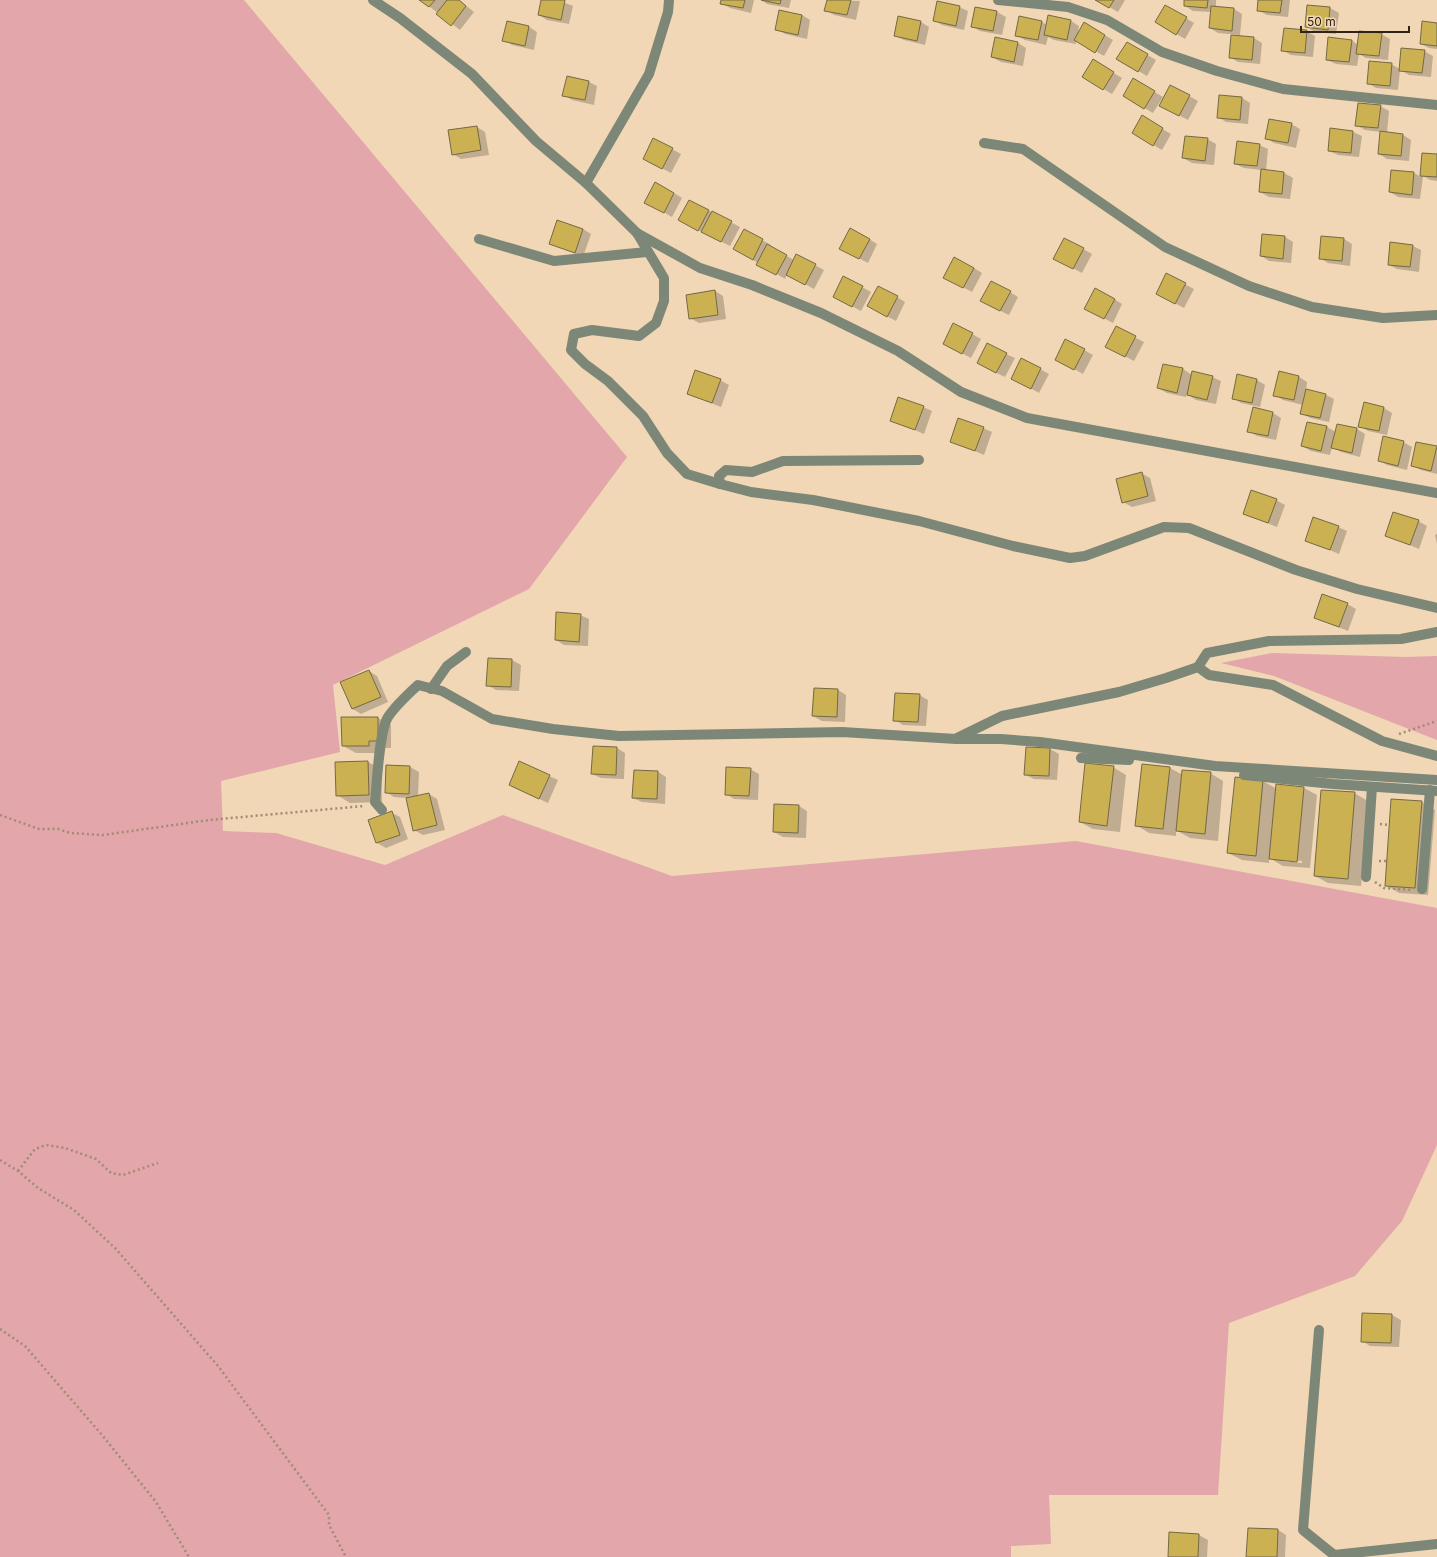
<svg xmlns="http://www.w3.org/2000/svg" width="1437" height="1557" viewBox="0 0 1437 1557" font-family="Inter,sans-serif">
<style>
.green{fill:#e2a6ab}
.shadow{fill:#0003;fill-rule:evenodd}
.building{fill:#cbb152;stroke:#746945}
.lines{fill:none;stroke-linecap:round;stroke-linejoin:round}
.path{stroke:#9f8c73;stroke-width:2.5;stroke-dasharray:2 3;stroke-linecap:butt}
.minor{stroke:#7d8778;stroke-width:10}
</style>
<rect width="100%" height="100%" fill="#f1d7b5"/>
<g class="green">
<path d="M0,0H244L627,457L529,589L333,685L340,752L221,781L223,831L276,833L385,865L503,815L672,876L1076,841L1437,908V1145L1402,1221L1355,1276L1229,1323L1218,1495H1049L1051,1544L1011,1546V1557H0Z"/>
<path d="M1272,653L1406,657L1437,656V740L1274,676L1221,663Z"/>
</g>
<g class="shadow">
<path d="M421,0H459L474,12L460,30Z"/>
<path d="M542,0H558L573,6L569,24L547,20L539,15Z"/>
<path d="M722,0H754L751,13L730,8L721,3Z"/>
<path d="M761,0H791L789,8L767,4Z"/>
<path d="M828,0L860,1L856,20L834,15L826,10Z"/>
<path d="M1097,0H1125L1118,12Z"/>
<path d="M1185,0H1216V7L1234,9L1242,14L1240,35L1218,33L1210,28L1211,12L1193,11L1185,6Z"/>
<path d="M1259,0H1290L1288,17L1267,15L1258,10Z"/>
<path d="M1166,6L1194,23L1185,39L1156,22Z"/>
<path d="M1308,6L1330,8L1339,13L1336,34L1315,32L1306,27Z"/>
<path d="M959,7L968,11L964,30L942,25L934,20Z"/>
<path d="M975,8L997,12L1006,17L1002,35L980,31L972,26Z"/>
<path d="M780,11L802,15L810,20L807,39L785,34L776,29Z"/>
<path d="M899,17L921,22L929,27L925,45L904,40L895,36Z"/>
<path d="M1049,17L1071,21L1079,26L1078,34L1084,23L1113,40L1104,56L1076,40V44L1054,40L1048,37L1046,45L1025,40L1016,35L1042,22L1047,25Z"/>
<path d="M507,22L529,27L537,32L534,50L512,45L504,40Z"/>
<path d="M1437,24V49L1429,48L1421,44Z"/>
<path d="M1306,31L1315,36L1313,57L1291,55L1282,50Z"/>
<path d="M1381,34L1390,39L1388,60L1366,58L1359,54L1357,66L1336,64L1327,60L1351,40L1358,45Z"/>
<path d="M996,38L1018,43L1026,48L1023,66L1001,62L992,57Z"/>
<path d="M1254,38L1262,43L1260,64L1238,62L1230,57Z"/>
<path d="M1127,43L1156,60L1147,76L1118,59Z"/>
<path d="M1424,51L1433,56L1431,77L1409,75L1400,70L1398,90L1376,88L1368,83L1391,64L1400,69Z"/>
<path d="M1093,61L1122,78L1112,94L1083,77Z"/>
<path d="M567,77L589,82L597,86L594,105L572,100L564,95Z"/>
<path d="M1134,80L1163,97L1153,113L1124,96Z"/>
<path d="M1189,96L1198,101L1188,120L1169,110Z"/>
<path d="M1220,96L1242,98L1250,103L1248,124L1226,122L1218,117Z"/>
<path d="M1380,106L1389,111L1387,133L1403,135L1411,140L1409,161L1387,159L1379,154L1381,132L1365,130L1356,125Z"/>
<path d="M1142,117L1171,134L1162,150L1133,133Z"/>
<path d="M1291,124L1300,129L1296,148L1274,143L1266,138Z"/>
<path d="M477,127L485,132L489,155L461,159L453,154Z"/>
<path d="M1331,129L1353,132L1362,136L1359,157L1338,155L1329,151Z"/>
<path d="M654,139L681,154L671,173L652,163Z"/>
<path d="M1207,139L1216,144L1214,165L1192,163L1183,158Z"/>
<path d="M1259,145L1268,149L1266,171L1284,173L1293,178L1290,199L1269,197L1260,192L1262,170L1244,168L1235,164Z"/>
<path d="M1423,154L1437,155V181L1430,180L1423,176L1420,199L1398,197L1390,192L1392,171L1414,173L1421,177Z"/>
<path d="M674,193L682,198L672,217L654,207Z"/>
<path d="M690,201L740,227L730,246L688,225Z"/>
<path d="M583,229L591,234L583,257L550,243Z"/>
<path d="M744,230L771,245L770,247L794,260L797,255L824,270L814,289L787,274L785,279L743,254Z"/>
<path d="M1285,237L1293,242L1291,263L1269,261L1261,256Z"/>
<path d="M869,239L877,244L868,263L849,253Z"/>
<path d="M1344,239L1352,244L1350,266L1328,263L1320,258Z"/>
<path d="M1413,246L1421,250L1419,272L1397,269L1389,265Z"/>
<path d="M1083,249L1092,254L1082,273L1063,263Z"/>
<path d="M974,268L982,273L972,292L953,282Z"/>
<path d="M1167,275L1194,289L1184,308L1165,298Z"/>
<path d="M844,277L871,292L861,311L842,301Z"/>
<path d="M715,291L723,296L726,319L699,323L690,318Z"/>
<path d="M1010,292L1018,297L1009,315L990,306Z"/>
<path d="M897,297L905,302L896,321L877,311Z"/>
<path d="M1114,299L1122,304L1113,323L1094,313Z"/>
<path d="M954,324L981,339L971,358L952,348Z"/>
<path d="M1116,328L1144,342L1134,361L1115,351Z"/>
<path d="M1066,340L1093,355L1083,374L1065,364Z"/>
<path d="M1006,354L1015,358L1005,377L986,368Z"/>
<path d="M1022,359L1049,374L1039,393L1021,383Z"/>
<path d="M1183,369L1192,375L1212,377L1221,381L1216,404L1196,400L1187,394L1186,397L1167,393L1158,388Z"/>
<path d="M1280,373L1299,377L1307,382L1306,390L1326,395L1334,399L1329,422L1310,418L1301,413L1303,405L1283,400L1275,395Z"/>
<path d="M1238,375L1257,380L1265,385L1260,407L1241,403L1233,398Z"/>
<path d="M720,380L729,385L721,407L688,394Z"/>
<path d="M923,407L932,411L924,434L891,420Z"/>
<path d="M1254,408L1273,413L1281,418L1276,440L1257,436L1249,431Z"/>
<path d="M1384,408L1392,413L1387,435L1368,431L1359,426Z"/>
<path d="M1338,425L1357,429L1365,434L1360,457L1341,452L1332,447L1330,455L1311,451L1302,446L1327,427L1336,432Z"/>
<path d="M983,428L992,432L984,455L951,441Z"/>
<path d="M1403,442L1412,447L1407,470L1387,465L1379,460Z"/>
<path d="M1437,447V474L1421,470L1412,465Z"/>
<path d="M1141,473L1150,478L1156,501L1132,507L1123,502Z"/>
<path d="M1276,500L1285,505L1277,527L1244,514Z"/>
<path d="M1418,521L1427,526L1419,549L1386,535Z"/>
<path d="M1338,527L1347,531L1339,554L1306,540Z"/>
<path d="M1437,534V544L1435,535Z"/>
<path d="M1347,604L1356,609L1348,631L1315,618Z"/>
<path d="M580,615L589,619L588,646L564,645L556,640Z"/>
<path d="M489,659L512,660L521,665L519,691L496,690L487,685Z"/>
<path d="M369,671L377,676L388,702L361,714L353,709L342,683Z"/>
<path d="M838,690L846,695L845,722L822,721L813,716Z"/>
<path d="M919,695L928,700L926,726L903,725L895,720Z"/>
<path d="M378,718L391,725V748H382V753H356L343,746Z"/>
<path d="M617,748L625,753L624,779L601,778L592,774Z"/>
<path d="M1027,748L1050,749L1059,754L1057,780L1034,779L1026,775Z"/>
<path d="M368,762L381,769L382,802L350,803L337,795L336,763Z"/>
<path d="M387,766L410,767L419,772L418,797L429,794L437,799L445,830L423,835L414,830L407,798L394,797L386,792Z"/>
<path d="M1113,767L1126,775L1120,832L1093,829L1080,822Z"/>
<path d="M1170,768L1183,775L1210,773L1223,781L1218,841L1190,838L1176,830V836L1149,833L1136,825Z"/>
<path d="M750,769L759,774L758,800L734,799L726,794Z"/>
<path d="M635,771L658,772L666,777L665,804L642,802L633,798Z"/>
<path d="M549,776L558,780L548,803L518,789Z"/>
<path d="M1263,781L1277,789L1304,788L1317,795L1310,868L1283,866L1269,858V863L1242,860L1228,853ZM1282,859L1302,861V863L1282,861Z"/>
<path d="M1354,793L1368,801L1361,886L1328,883L1315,876Z"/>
<path d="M1422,802L1435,810L1428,895L1399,893L1386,885Z"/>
<path d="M799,806L807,811L806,838L783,837L774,832Z"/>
<path d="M392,813L400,817L408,839L386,848L377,843L369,821Z"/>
<path d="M1363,1314L1392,1315L1401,1320L1399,1347L1370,1346L1362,1341Z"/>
<path d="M1278,1530L1286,1535L1285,1557H1249Z"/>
<path d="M1170,1534L1199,1535L1208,1540L1207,1557H1169Z"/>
</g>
<g class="building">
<path d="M419,0H435L429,7Z"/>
<path d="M447,0H459L466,6L451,26L436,14Z"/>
<path d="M541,0H565L561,20L538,15Z"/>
<path d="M721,0H745L743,8L720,4Z"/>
<path d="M761,0H781L780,4Z"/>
<path d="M827,0H851L847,15L824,11Z"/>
<path d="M1095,0H1114L1109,8Z"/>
<path d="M1184,0H1208L1207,8L1184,6Z"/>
<path d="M1258,0H1282L1280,13L1257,11Z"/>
<path d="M937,1L960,6L956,26L933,21Z"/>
<path d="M1165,5L1187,17L1176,35L1155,22Z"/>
<path d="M1307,5L1330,7L1328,30L1305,27Z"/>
<path d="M1211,6L1234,8L1232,31L1209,28Z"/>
<path d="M975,7L997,11L993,31L971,27Z"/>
<path d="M779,10L802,15L798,35L775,30Z"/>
<path d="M1048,15L1071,20L1067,40L1044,35Z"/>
<path d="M898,16L921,21L917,41L894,36Z"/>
<path d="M1019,16L1042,21L1038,40L1015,36Z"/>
<path d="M507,21L529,26L525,46L502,41Z"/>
<path d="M1422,21L1437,23V46L1420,44Z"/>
<path d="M1084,22L1105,35L1095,53L1074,40Z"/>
<path d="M1284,28L1307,30L1305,53L1281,51Z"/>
<path d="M1359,31L1382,33L1379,56L1356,54Z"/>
<path d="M1231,35L1254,37L1252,60L1229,58Z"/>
<path d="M995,37L1018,42L1014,62L991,57Z"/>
<path d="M1328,37L1352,40L1349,62L1326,60Z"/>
<path d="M1127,42L1148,54L1138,72L1116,59Z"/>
<path d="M1401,48L1425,50L1422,73L1399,71Z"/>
<path d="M1093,59L1114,72L1103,90L1082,77Z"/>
<path d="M1369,61L1392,63L1390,86L1367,84Z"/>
<path d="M567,76L589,81L585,100L562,96Z"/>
<path d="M1133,78L1155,91L1144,109L1123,96Z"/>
<path d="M1170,85L1190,95L1179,116L1159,106Z"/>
<path d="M1219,95L1242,97L1240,120L1217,118Z"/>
<path d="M1358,103L1381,105L1378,128L1355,126Z"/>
<path d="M1142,115L1163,128L1153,146L1132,133Z"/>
<path d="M1269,119L1292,123L1288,143L1265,139Z"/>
<path d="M477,126L481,150L452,155L448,130Z"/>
<path d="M1330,128L1353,131L1351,153L1328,151Z"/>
<path d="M1380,131L1403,134L1401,156L1378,154Z"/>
<path d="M1185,136L1208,138L1205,161L1182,158Z"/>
<path d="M653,138L673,148L662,169L643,159Z"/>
<path d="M1237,141L1260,144L1257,166L1234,164Z"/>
<path d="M1422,153L1437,154V177L1420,176Z"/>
<path d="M1261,169L1284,172L1282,194L1259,192Z"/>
<path d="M1391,170L1414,172L1412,195L1389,192Z"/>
<path d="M655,182L674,193L664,213L644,203Z"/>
<path d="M689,200L709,210L698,231L678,220Z"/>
<path d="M712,211L732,221L721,242L701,232Z"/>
<path d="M557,220L583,229L575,253L549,244Z"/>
<path d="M850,228L870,239L859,259L839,249Z"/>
<path d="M744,229L763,239L753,260L733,249Z"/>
<path d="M1262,234L1285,236L1283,259L1260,256Z"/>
<path d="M1321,236L1344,238L1342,261L1319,259Z"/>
<path d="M1064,238L1084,248L1073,269L1053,259Z"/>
<path d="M1390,242L1413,245L1410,267L1388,265Z"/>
<path d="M767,244L787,255L776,275L756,265Z"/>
<path d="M796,254L816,264L805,285L786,275Z"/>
<path d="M954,257L974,268L963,288L943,278Z"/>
<path d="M1166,273L1186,283L1175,304L1156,294Z"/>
<path d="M843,276L863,286L852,307L833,297Z"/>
<path d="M991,281L1011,291L1000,311L980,301Z"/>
<path d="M878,286L898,296L887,317L867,306Z"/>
<path d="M1095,288L1115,299L1104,319L1084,309Z"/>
<path d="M715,290L718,315L689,319L686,295Z"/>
<path d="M953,323L973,333L962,354L943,344Z"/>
<path d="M1116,326L1136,336L1125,357L1105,347Z"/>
<path d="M1065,339L1085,349L1074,370L1055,360Z"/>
<path d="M987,343L1007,353L996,373L977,363Z"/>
<path d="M1021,358L1041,368L1031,389L1011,379Z"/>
<path d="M1163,364L1183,368L1177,393L1157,388Z"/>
<path d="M695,370L721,379L712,403L687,394Z"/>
<path d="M1192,371L1213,376L1207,400L1187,395Z"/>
<path d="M1279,371L1299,376L1294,400L1273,396Z"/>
<path d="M1237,374L1257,379L1252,403L1232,399Z"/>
<path d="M1306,389L1326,394L1320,418L1300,414Z"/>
<path d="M898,397L924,406L915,430L890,421Z"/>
<path d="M1364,402L1384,407L1379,431L1358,427Z"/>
<path d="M1253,407L1273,412L1268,436L1247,432Z"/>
<path d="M958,418L984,427L975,451L950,442Z"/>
<path d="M1307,422L1327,426L1321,451L1301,446Z"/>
<path d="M1337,424L1357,428L1352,453L1331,448Z"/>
<path d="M1383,436L1404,441L1398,466L1378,461Z"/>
<path d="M1416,442L1437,446L1431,471L1411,466Z"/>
<path d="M1142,472L1148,496L1122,503L1116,479Z"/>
<path d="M1251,490L1277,499L1268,523L1243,514Z"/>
<path d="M1393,512L1419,520L1410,545L1385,536Z"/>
<path d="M1313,517L1339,526L1330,550L1305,541Z"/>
<path d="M1322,594L1348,603L1339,627L1314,618Z"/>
<path d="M556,612L581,614L579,642L555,640Z"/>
<path d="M488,658L512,659L511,687L486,686Z"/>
<path d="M369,670L381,697L352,709L340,682Z"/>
<path d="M814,688L838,689L837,717L812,716Z"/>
<path d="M895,693L920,694L918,722L893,721Z"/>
<path d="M341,717H378V741H369V746H342Z"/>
<path d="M593,746L617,747L616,775L591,774Z"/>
<path d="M1026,747L1050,748L1049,776L1024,775Z"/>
<path d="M368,761L369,795L336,796L335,762Z"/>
<path d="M519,761L550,775L539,799L509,785Z"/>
<path d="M1085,763L1114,766L1107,826L1079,822Z"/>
<path d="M1142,764L1170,767L1163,829L1135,826Z"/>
<path d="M386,765L410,766L409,794L385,793Z"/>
<path d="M726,767L751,768L749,796L725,795Z"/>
<path d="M634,770L658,771L657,799L632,798Z"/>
<path d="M1182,770L1211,772L1205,834L1176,831Z"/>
<path d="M1235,777L1263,780L1256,856L1227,853Z"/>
<path d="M1276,784L1304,787L1297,862L1269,859Z"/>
<path d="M1321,790L1355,792L1348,879L1314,876Z"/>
<path d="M429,793L437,825L413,831L406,798Z"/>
<path d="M1391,799L1422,801L1415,888L1385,886Z"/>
<path d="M774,804L799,805L798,833L773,832Z"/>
<path d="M392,811L400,835L376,843L368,820Z"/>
<path d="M1362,1313L1392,1314L1391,1343L1361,1342Z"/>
<path d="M1248,1528L1278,1529L1277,1557H1246Z"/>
<path d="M1169,1532L1199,1534L1198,1557H1168Z"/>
</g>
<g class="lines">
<g class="path">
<path d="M1399,734L1437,721"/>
<path d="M0,815L39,829H58L70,833L103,835L209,820L364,806"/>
<path d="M1380,824L1389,825"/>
<path d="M1379,861H1387"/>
<path d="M1375,882L1384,888L1412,890"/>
<path d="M0,1160L18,1171L38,1188L74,1210L115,1248L218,1366L329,1515V1525L346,1557"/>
<path d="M18,1171L35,1149L46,1145L65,1148L96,1159L111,1173L123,1175L158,1163"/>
<path d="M0,1329L25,1346L102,1435L156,1502L189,1557"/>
</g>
<g class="minor">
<path d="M373,0L400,18L472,74L536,141L586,183L637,233L700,268L752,285L821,313L898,351L961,392L1027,418L1437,493"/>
<path d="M998,0L1068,7L1107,20L1162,52L1217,71L1283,89L1437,105"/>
<path d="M984,143L1023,149L1165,247L1249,286L1312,307L1383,318L1437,315"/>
<path d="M586,183L649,74L668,12L669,0"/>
<path d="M637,233L664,278V301L656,323L639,336L592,330L574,334L571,350L585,364L608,381L643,416L667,453L687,474L720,484L751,492L813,500L919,521L1013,546L1070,558L1085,556L1164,527L1189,528L1296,570L1357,589L1437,608"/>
<path d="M479,239L554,261L647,252"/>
<path d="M720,484L719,476L726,470L752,472L783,461L919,460"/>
<path d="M1198,667L1209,675L1273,685L1382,741L1437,756"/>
<path d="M431,689L447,666L466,652"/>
<path d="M957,738L1002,716L1119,692L1166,678L1198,667L1207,653L1269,641L1401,639L1437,632"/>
<path d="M1081,758L1129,760"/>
<path d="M1244,775L1333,784L1437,791"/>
<path d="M382,810L375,802C377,783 379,731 388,717C396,705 407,695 418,685L442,691L492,719L553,729L619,736L842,732L956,739H1001L1040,742L1215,766L1437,780"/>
<path d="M1366,877L1372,787"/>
<path d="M1422,889L1430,790"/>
<path d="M1319,1330L1303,1530L1334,1555L1437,1544"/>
</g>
</g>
<path d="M1301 26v6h108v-6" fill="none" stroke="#2d2316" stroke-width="2"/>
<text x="1307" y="26" font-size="12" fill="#2d2316" stroke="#f1d7b5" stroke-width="3" paint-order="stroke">50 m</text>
</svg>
